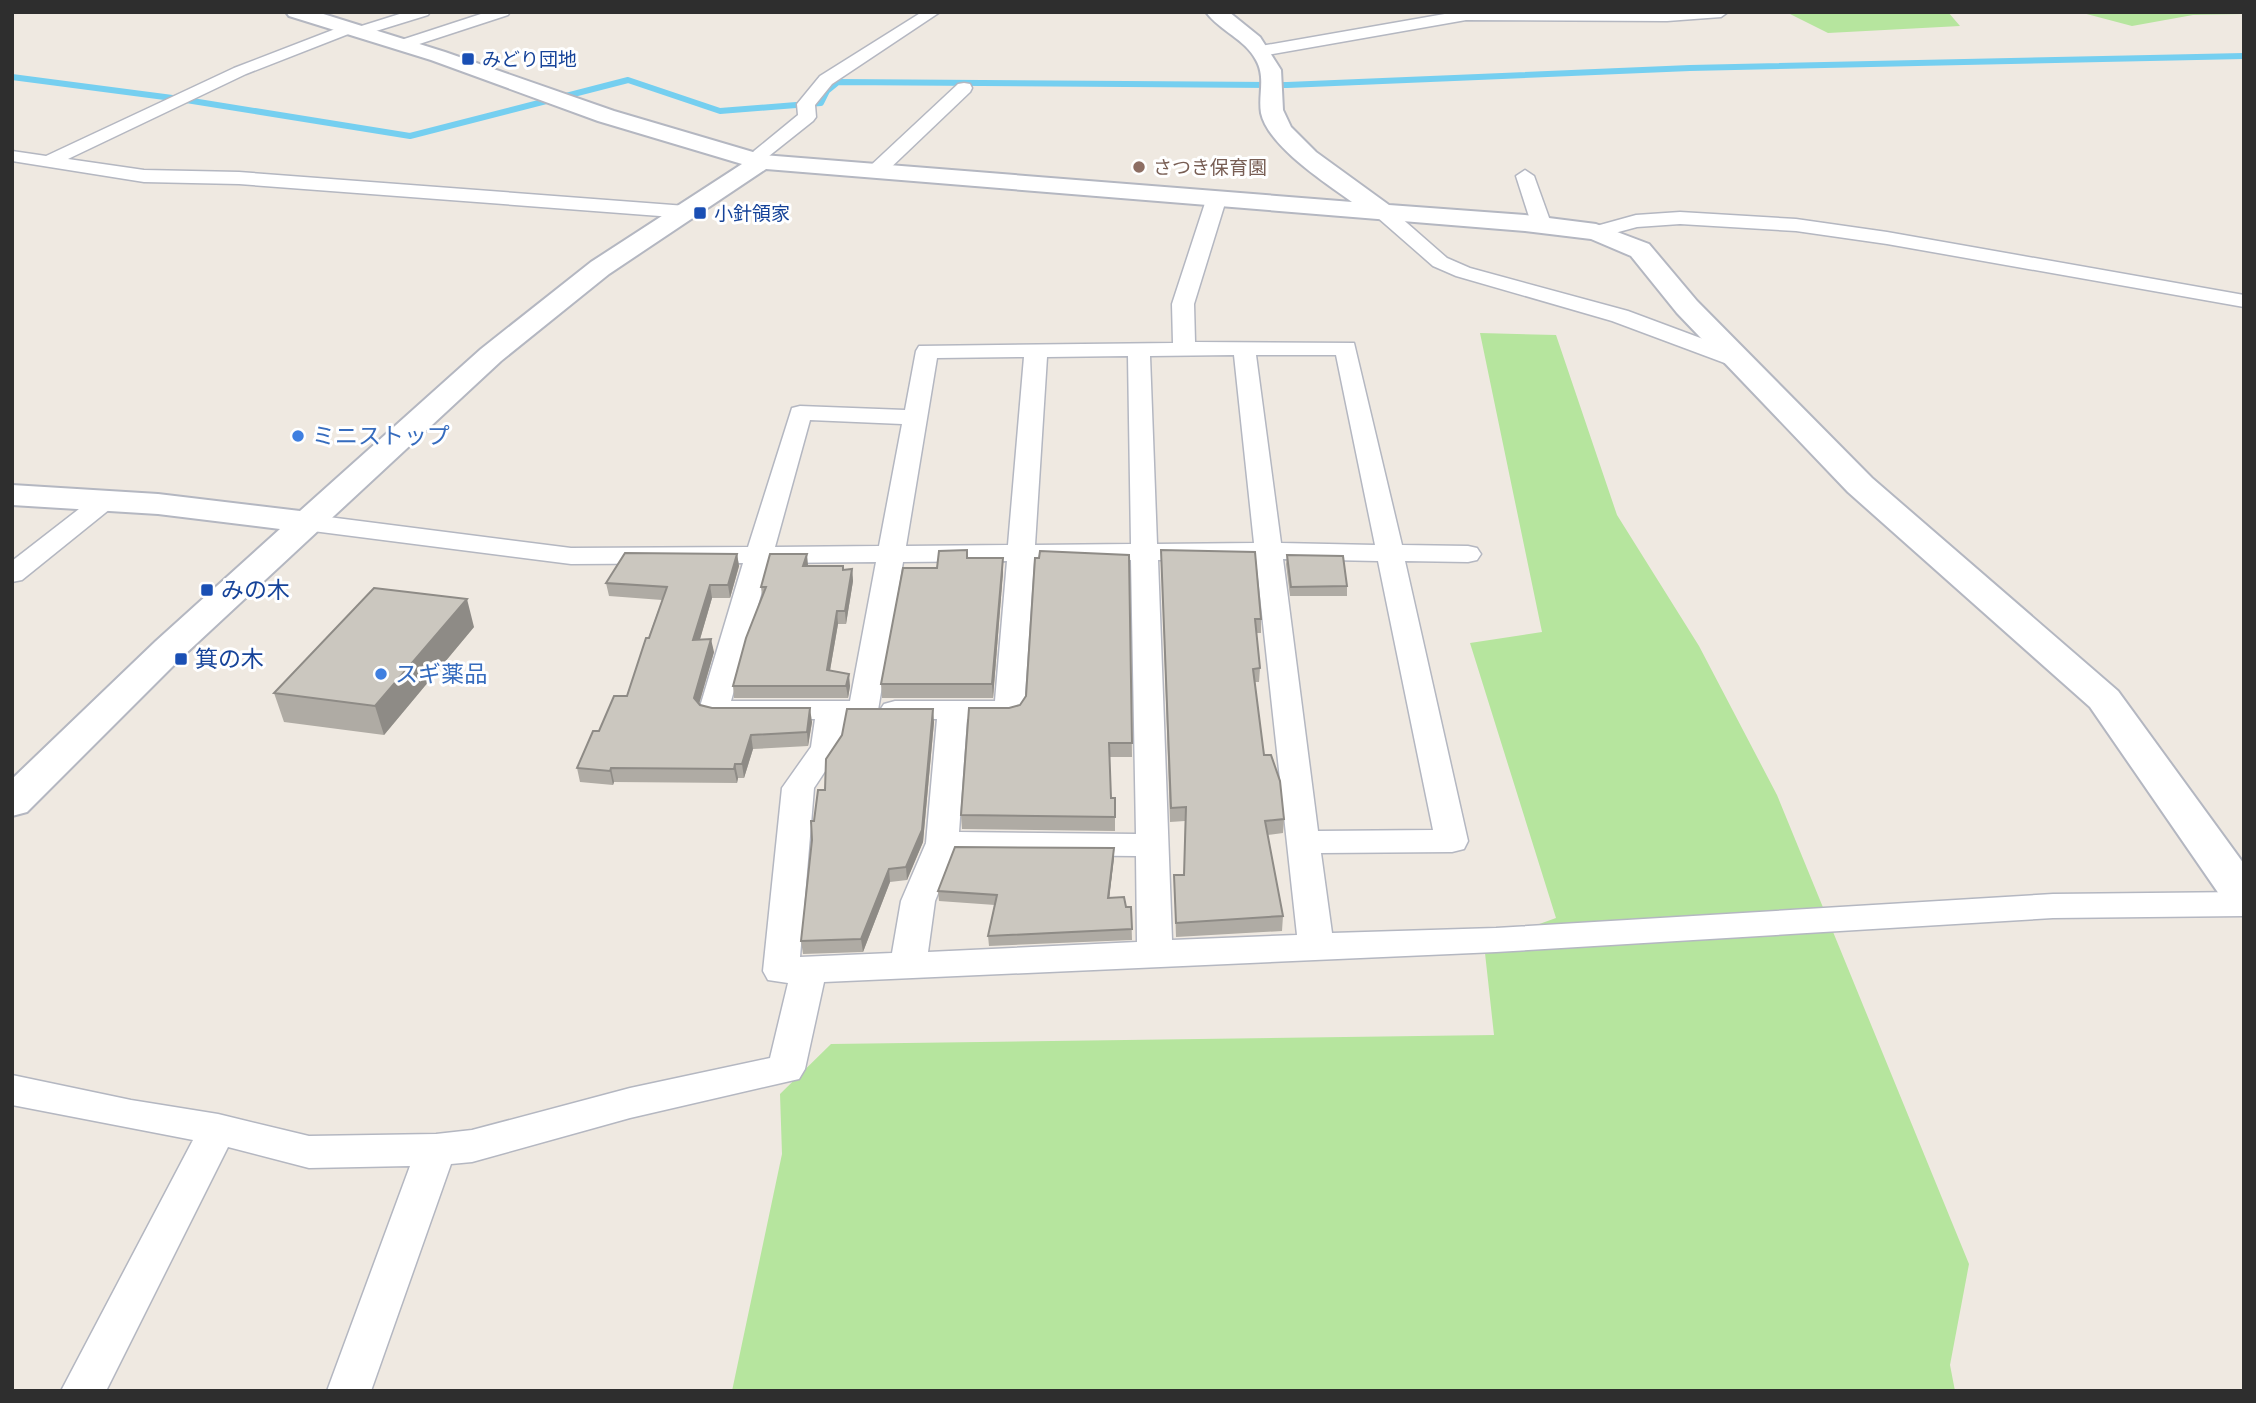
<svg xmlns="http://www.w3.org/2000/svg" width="2256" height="1403" viewBox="0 0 2256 1403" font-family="'Space Grotesk','Noto Sans JP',sans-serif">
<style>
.green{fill:#b6e59e}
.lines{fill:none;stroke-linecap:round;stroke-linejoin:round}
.stream{stroke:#75cff0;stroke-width:6}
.street-casing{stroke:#b4b7c1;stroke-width:3}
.secondary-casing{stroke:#b4b7c1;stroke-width:4}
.street{fill:#fff;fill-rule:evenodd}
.secondary{fill:#fff;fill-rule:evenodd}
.wall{fill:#afaba4}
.shaded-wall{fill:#8e8b86}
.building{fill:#cbc7bf;stroke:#8e8b86;stroke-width:2}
.transit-dot{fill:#1a4fb4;stroke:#fff;stroke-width:2.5}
.education-dot{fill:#8d6e63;stroke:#fff;stroke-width:2.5}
.shop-dot{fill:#3f7fe0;stroke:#fff;stroke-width:2.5}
.labels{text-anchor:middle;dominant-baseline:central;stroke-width:6;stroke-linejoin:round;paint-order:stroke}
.far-transit-label{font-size:19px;fill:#164399;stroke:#fff;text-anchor:start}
.far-education-label{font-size:19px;fill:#785e54;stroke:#fff;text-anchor:start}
.shop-label{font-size:23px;fill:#366cbe;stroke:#fff;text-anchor:start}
.transit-label{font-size:23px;fill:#164399;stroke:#fff;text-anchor:start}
</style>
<rect width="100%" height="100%" fill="#efe9e1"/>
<g class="green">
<path d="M1786,12H1948L1960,26L1828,33Z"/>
<path d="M2079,12H2244V14L2193,15L2132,26Z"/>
<path d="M1480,333L1556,335L1617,515L1699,646L1777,795L1969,1264L1950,1365L1955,1391H732L782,1154L780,1094L831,1044L1494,1035L1484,944L1556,918L1470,643L1542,632Z"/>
</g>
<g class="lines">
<path class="stream" d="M12,77L180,99L410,136L628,80L720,111L821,103L827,91L838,82L1287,85L1690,68L2244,56"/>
<defs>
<g id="street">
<path d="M406,12H430L428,15L363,35L358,37L351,33L246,74L68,159L144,170L239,172L686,206L693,208L696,212L693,216L686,218L239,184L144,182L12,161V151L46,156L234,68L343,26L348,24L355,28Z"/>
<path d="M487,12H510L508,15L407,48H395L393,45L395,42Z"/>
<path d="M922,12H940L832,84L815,105L816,117L813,121L769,156L767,166H755L751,155L754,151L798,115L797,104L820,76Z"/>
<path d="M1456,12H1728L1721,17L1667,21L1466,20L1261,56L1253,51L1261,46Z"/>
<path d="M964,83L970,84L972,88L970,92L883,175H869L867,171L869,167L958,84Z"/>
<path d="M1525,170L1534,176L1552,226L1549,230H1535L1532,226L1516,176Z"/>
<path d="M1216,194L1226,200L1194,304L1195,342L1354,343L1402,545L1468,546L1477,548L1481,554L1477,560L1468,562L1405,561L1468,841L1464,849L1452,852L1321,853L1332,933L1496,928L2053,894L2244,892V916L2053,918L1496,952L824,982L805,1069L799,1079L630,1118L472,1162L451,1164L371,1391H327L410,1166L309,1168L228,1147L106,1391H61L193,1140L12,1105V1075L131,1100L218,1114L309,1136L436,1134L472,1130L630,1088L770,1058L788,983L768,980L763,971L782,788L811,747L815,719H714L703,716L699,710L743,563L571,564L305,530L296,528L292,522L296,516L305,514L571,548L748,547L792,408L800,406L905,410L916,351L919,346L1173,343L1172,304L1206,200ZM1234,355L1254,543L1157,544L1150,356ZM1256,355H1336L1375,545L1281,543ZM1128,356L1131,544L1035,545L1047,357ZM1024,357L1008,545L906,546L937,358ZM810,420L902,424L879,546L775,547ZM1256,559L1297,935L1172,940L1158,560ZM1283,559L1378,561L1433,830L1318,831ZM1131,560L1136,834L959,832L967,719H1009L1020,716L1024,710L1034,561ZM1007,561L995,701H895L884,704L880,710L884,716L895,719H937L926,843L901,901L892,953L800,957L814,788L841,747L846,719L874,716L878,710L903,562ZM876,562L850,701H731L770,563ZM954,854L1136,856L1137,942L928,952L935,901Z"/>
<path d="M1384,207L1391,209L1447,258L1470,268L1628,311L1746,355L1749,360L1746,365H1730L1612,321L1456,276L1433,266L1377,217L1374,213L1377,209Z"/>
<path d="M1680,212L1796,219L1887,232L2244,295V307L1887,244L1796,231L1680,224L1637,227L1596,238L1589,236L1586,232L1589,228L1636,215Z"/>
<path d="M106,492L115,495L119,500L115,505L22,580L12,582V561L97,495Z"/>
</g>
<path id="secondary" d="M286,12H317L445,52L614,111L763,155L1352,202C1326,183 1268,146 1261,113C1258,94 1266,78 1256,60C1245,39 1220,31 1206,12H1229L1260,37L1281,70L1283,110L1291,127L1316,152L1389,205L1525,215L1596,224L1649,244L1697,301L1872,478L2118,691L2244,864V911L2228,907L2090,707L1848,492L1677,313L1631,256L1591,239L1525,231L766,169L609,274L501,361L182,657L27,812L12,816V779L156,641L280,529L158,514L12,505V485L158,494L300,511L481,349L591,262L742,164L598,121L431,60L289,16Z"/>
</defs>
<use href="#street" class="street-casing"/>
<use href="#secondary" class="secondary-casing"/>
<use href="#street" class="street"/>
<use href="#secondary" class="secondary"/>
</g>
<g class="wall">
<path d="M1161,550L1261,619V633H1256L1260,668L1259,682H1255L1264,755L1284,819L1283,833L1267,835L1283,916L1282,931L1176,937L1174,875H1184L1185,821L1170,822Z"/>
<path d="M737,554L739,566L730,598H712L700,639L714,652L699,704L712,708L812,722L808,746L753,749L744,778H738L737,783L614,782L613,785L580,782L577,768L599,731L627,696L662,600L609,596L606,583Z"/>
<path d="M1129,555L1132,757H1109L1111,798H1115V831L962,829L961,815L1009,708L1020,705Z"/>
<path d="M1287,555L1347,586V596H1290L1286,564Z"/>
<path d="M967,558L1003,572L993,698H882L881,684L937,568Z"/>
<path d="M808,565V566L844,570L852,569L853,581L846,624H838L830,670L850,686L848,698H734L733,686L762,596L761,587Z"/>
<path d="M474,627L384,735L284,722L274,693Z"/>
<path d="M934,722L923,842L907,880L890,882L863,952L803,954L801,941L814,821L825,790Z"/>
<path d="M1114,858L1109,898L1126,907H1131L1132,940L989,946L988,936L995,905L939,901L938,891Z"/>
</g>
<g class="shaded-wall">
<path d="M737,554L739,566L730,598L728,585Z"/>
<path d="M807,554L808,565L805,578L803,566Z"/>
<path d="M1003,558V572L993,698L992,684Z"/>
<path d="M852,569L853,581L846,624L845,611Z"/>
<path d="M710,585L712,598L696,653L693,640Z"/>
<path d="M467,599L474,627L384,735L375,706Z"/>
<path d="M837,611L838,624L828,682L827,670Z"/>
<path d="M711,639L714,652L697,711L694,698Z"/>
<path d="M849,674L850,686L848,698L846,686Z"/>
<path d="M810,708L812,722L808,746L807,732Z"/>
<path d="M933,709L934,722L923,842L907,880L906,867Z"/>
<path d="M751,735L753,749L744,778L742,764Z"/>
<path d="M735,764L738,778L737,783L734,769Z"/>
<path d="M611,768L614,782L613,785L610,771Z"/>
<path d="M1114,848V858L1108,908V898Z"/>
<path d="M889,869L890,882L863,952L861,939Z"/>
</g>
<g class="building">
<path d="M967,550V558H1003L992,684H881L903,568H937L939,551Z"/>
<path d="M1161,550L1255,552L1261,619H1255L1260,668L1253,669L1264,755H1271L1280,781L1284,819L1265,821L1283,916L1176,923L1174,875H1184L1186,807L1171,808Z"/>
<path d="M1040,551L1129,555L1132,743H1109L1111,798H1115V817L961,815L969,708H1009L1020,705L1026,696L1035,558H1039Z"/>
<path d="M625,553L737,554L728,585H710L693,640L711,639L694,698L700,705L712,708H810L807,732L751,735L742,764H735L734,769L611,768L610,771L577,768L593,731H599L614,696H627L646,638H649L667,587L606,583Z"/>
<path d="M770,554H807L803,566H843V570L852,569L845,611H837L827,670L849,674L846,686H733L746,638L766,587H761Z"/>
<path d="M1287,555L1343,556L1347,586L1291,587Z"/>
<path d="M374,588L467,599L375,706L274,693Z"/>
<path d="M847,709H933L922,830L906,867L889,869L861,939L801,941L812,840L811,821H814L818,790H825L826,759L842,735Z"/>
<path d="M955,847L1114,848L1108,898L1124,897L1126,907H1131L1132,929L988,936L997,895L938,891Z"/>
</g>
<g class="transit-dot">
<rect x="461" y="52" width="14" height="14" rx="3.5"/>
<rect x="693" y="206" width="14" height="14" rx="3.5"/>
<rect x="200" y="583" width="14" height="14" rx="3.5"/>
<rect x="174" y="652" width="14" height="14" rx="3.5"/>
</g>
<circle class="education-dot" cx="1139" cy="167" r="7"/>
<g class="shop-dot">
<circle cx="298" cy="436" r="7"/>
<circle cx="381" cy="674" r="7"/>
</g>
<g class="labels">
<g class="far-transit-label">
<text x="482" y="59">みどり団地</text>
<text x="714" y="213">小針領家</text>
</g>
<g class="far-education-label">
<text x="1153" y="167">さつき保育園</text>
</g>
<g class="shop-label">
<text x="312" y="436">ミニストップ</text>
<text x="395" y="674">スギ薬品</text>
</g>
<g class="transit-label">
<text x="221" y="590">みの木</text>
<text x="195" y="659">箕の木</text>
</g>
</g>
<rect width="2256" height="1403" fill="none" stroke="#2e2e2e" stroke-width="28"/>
</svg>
